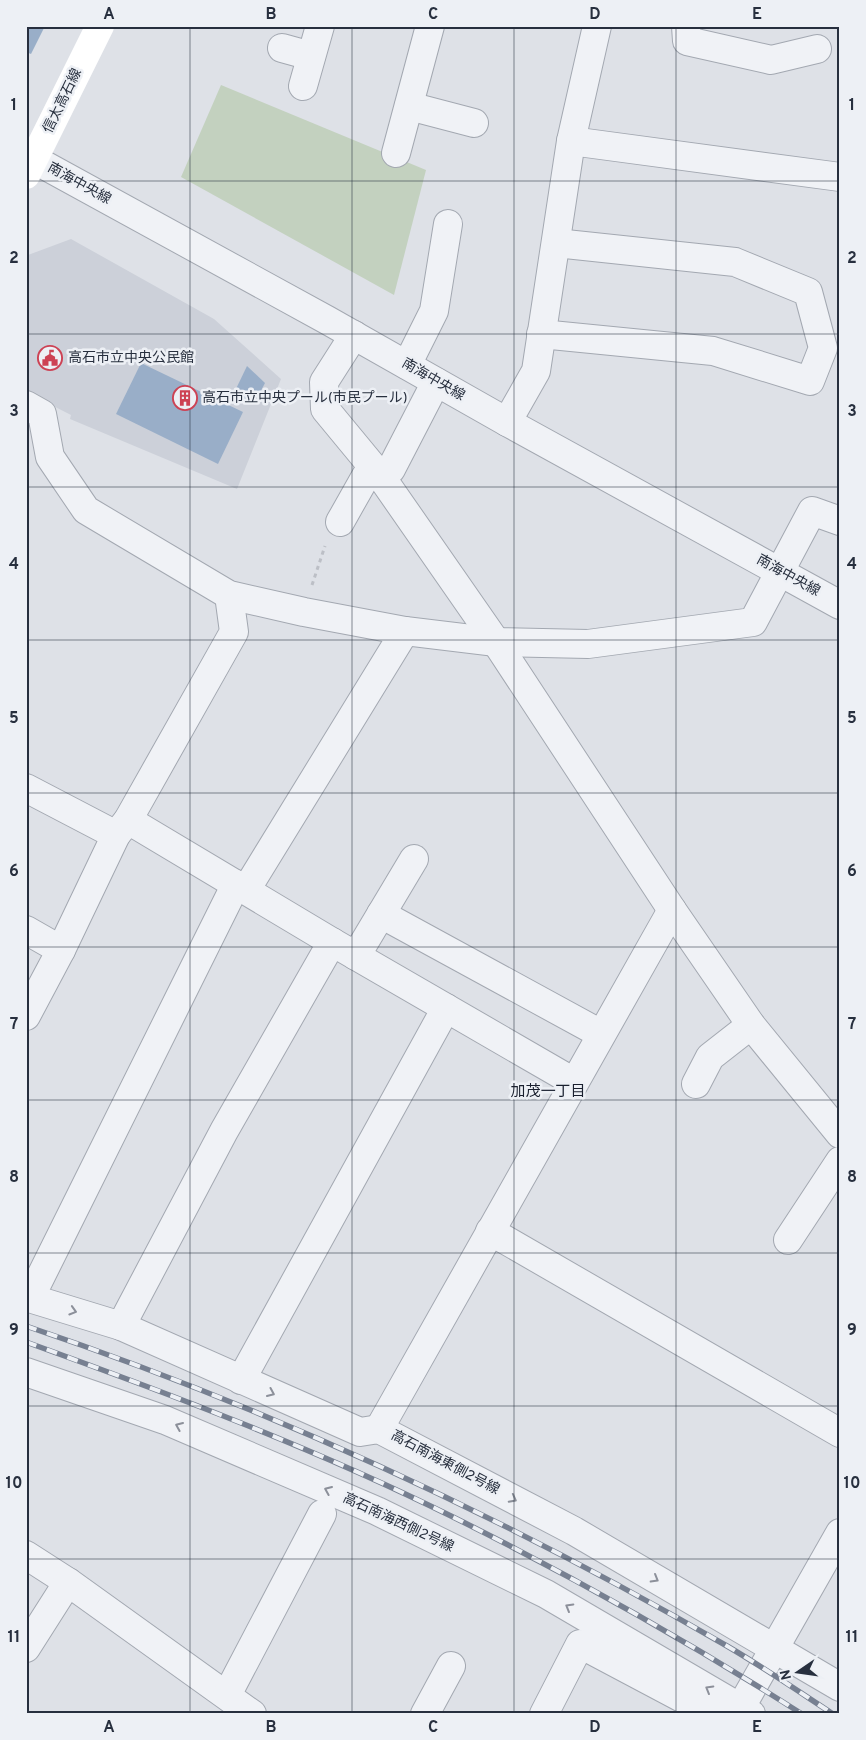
<svg xmlns="http://www.w3.org/2000/svg" width="866" height="1740" viewBox="0 0 866 1740" font-family="Overpass,'Noto Sans JP',sans-serif">
<style>
.built{fill:#ccd0d9}
.green{fill:#c3d1bf}
.water{fill:#99aec8}
.lines{fill:none;stroke-linecap:round;stroke-linejoin:round}
.minor-casing{stroke:#a3a8b1;stroke-width:30}
.tertiary-casing{stroke:#a3a8b1;stroke-width:30}
.path{stroke:#bcbfc6;stroke-width:3;stroke-dasharray:4 4;stroke-linecap:butt}
.minor{stroke:#f0f2f6;stroke-width:28}
.tertiary{stroke:#f0f2f6;stroke-width:28}
.secondary{stroke:#fff;stroke-width:28}
.rail-casing{stroke:#778091;stroke-width:5.5}
.rail{stroke:#edf0f5;stroke-width:4;stroke-dasharray:11;stroke-linecap:butt}
.oneway{stroke:#8c909a}
.grid{fill:none;stroke:#272f3e;stroke-width:1;stroke-opacity:0.55}
.labels{text-anchor:middle;dominant-baseline:central;stroke-width:5;stroke-linejoin:round;paint-order:stroke}
.street-label{font-size:14px;fill:#272f3e;stroke:#edf0f5}
.poi-label{font-size:14px;fill:#272f3e;stroke:#edf0f5;text-anchor:start}
.neighbourhood-label{font-size:15px;fill:#1a202f;stroke:#edf0f5}
.neatline{fill:none;stroke:#272f3e;stroke-width:2}
.grid-label{font-size:16px;text-anchor:middle;font-weight:bold;fill:#272f3e}
</style>
<rect width="100%" height="100%" fill="#dee1e7"/>
<path class="built" d="M71,239L214,319L281,379L237,489L70,419L71,415L26,392V257L28,255Z"/>
<path class="green" d="M221,85L426,170L394,295L181,177Z"/>
<g class="water">
<path d="M26,26H45L31,54L26,52Z"/>
<path d="M141,363L243,412L218,464L116,414Z"/>
<path d="M247,366L265,383L254,404L234,393Z"/>
</g>
<g class="lines">
<defs>
<g id="minor">
<path d="M686,26L687,41L771,60L817,49"/>
<path d="M282,48L311,56"/>
<path d="M303,86L320,26"/>
<path d="M409,106L474,123"/>
<path d="M571,141L840,177"/>
<path d="M396,153L430,26"/>
<path d="M541,334L713,351L810,381L823,348L808,292L735,262L556,243"/>
<path d="M407,365L434,311L448,224"/>
<path d="M26,405L42,414L50,457L86,510L229,595L304,612L405,631L496,642L588,644L753,622L812,511L840,521"/>
<path d="M507,422L536,371L571,141L597,26"/>
<path d="M340,522L366,476L391,469L436,382"/>
<path d="M26,788L116,835"/>
<path d="M128,820L332,942L574,1082"/>
<path d="M246,890L405,631"/>
<path d="M381,914L601,1034"/>
<path d="M26,930L61,950"/>
<path d="M356,956L414,859"/>
<path d="M26,1016L61,950L116,835L128,820L234,632L229,595"/>
<path d="M696,1084L710,1057L751,1025"/>
<path d="M490,1231L840,1433"/>
<path d="M788,1240L840,1161"/>
<path d="M26,1297L121,1326L360,1432L379,1429L574,1531L840,1687"/>
<path d="M30,1298L236,884"/>
<path d="M121,1326L224,1131L332,942"/>
<path d="M26,1372L165,1420L377,1511L546,1594L751,1714"/>
<path d="M241,1380L446,1008"/>
<path d="M379,1429L672,910"/>
<path d="M26,1555L68,1582L252,1714"/>
<path d="M26,1648L68,1582"/>
<path d="M227,1695L322,1514"/>
<path d="M425,1714L451,1666"/>
<path d="M544,1714L580,1644L712,1714"/>
<path d="M737,1714L840,1533"/>
</g>
<g id="tertiary">
<path d="M26,155L327,320L507,422L840,605"/>
<path d="M354,335L324,382L325,409L382,478L496,642L672,910L751,1025L840,1134"/>
</g>
</defs>
<use href="#minor" class="minor-casing"/>
<use href="#tertiary" class="tertiary-casing"/>
<path class="path" d="M312,585L325,546"/>
<use href="#minor" class="minor"/>
<use href="#tertiary" class="tertiary"/>
<path class="secondary" d="M26,175L100,26"/>
<defs>
<g id="rail">
<path d="M26,1326C270,1408 504,1517 727,1646C763,1667 798,1691 833,1714"/>
<path d="M26,1342C170,1394 314,1448 451,1516C572,1576 689,1642 802,1714"/>
</g>
</defs>
<use href="#rail" class="rail-casing"/>
<use href="#rail" class="rail"/>
</g>
<defs><path id="oneway-chevron" d="M-2-3.5L2.5 0L-2 3.5" fill="none" stroke-width="1.6" stroke-linecap="round" stroke-linejoin="round" transform="scale(1.25)"/></defs>
<g class="oneway">
<use href="#oneway-chevron" transform="translate(73 1311) rotate(17)"/>
<use href="#oneway-chevron" transform="translate(271 1393) rotate(24)"/>
<use href="#oneway-chevron" transform="translate(179 1426) rotate(-157)"/>
<use href="#oneway-chevron" transform="translate(328 1490) rotate(-157)"/>
<use href="#oneway-chevron" transform="translate(513 1499) rotate(28)"/>
<use href="#oneway-chevron" transform="translate(655 1579) rotate(30)"/>
<use href="#oneway-chevron" transform="translate(569 1607) rotate(-150)"/>
<use href="#oneway-chevron" transform="translate(709 1689) rotate(-150)"/>
</g>
<path class="grid" d="M190,26V1714M352,26V1714M514,26V1714M676,26V1714M26,181H840M26,334H840M26,487H840M26,640H840M26,793H840M26,947H840M26,1100H840M26,1253H840M26,1406H840M26,1559H840"/>
<defs>
<symbol id="civic-ring" viewBox="-11 -11 22 22"><circle r="9.5" fill="#edf0f5" stroke="#cd4254" stroke-width="1.5"/><path d="M-.6-6.5H3V-4.5H.6V-3L4-1V1h2V6H-6V1h2V-1L-.6-3ZM-1.2 2.5V6h2.4V2.5Z" fill="#cd4254"/></symbol>
<symbol id="building-ring" viewBox="-11 -11 22 22"><circle r="9.5" fill="#edf0f5" stroke="#cd4254" stroke-width="1.5"/><path d="M-4-6H4V6H1V3H-1V6H-4ZM-2.5-4.3h1.7v1.8h-1.7ZM.8-4.3h1.7v1.8H.8ZM-2.5-1h1.7V.8h-1.7ZM.8-1h1.7V.8H.8Z" fill="#cd4254"/></symbol>
</defs>
<g fill-rule="evenodd">
<use href="#civic-ring" x="36" y="344" width="28" height="28"/>
<use href="#building-ring" x="171" y="384" width="28" height="28"/>
</g>
<g class="labels">
<g class="street-label">
<text transform="translate(63 101) rotate(-64)">信太高石線</text>
<text transform="translate(79 184) rotate(29)">南海中央線</text>
<text transform="translate(433 380) rotate(30)">南海中央線</text>
<text transform="translate(788 576) rotate(29)">南海中央線</text>
<text transform="translate(445 1463) rotate(28)">高石南海東側2号線</text>
<text transform="translate(398 1523) rotate(25)">高石南海西側2号線</text>
</g>
<g class="poi-label">
<text x="68" y="358">高石市立中央公民館</text>
<text x="202" y="398">高石市立中央プール(市民プール)</text>
</g>
<g class="neighbourhood-label">
<text x="548" y="1092">加茂一丁目</text>
</g>
</g>
<rect width="866" height="1740" fill="none" stroke="#edf0f5" stroke-width="55"/>
<g transform="translate(798 1672) rotate(257)" stroke="#edf0f5" stroke-width="4" paint-order="stroke">
<path d="M0-4L9 19L0 12L-9 19Z" fill="#272f3e"/>
<text y="-8" font-size="14" font-weight="bold" text-anchor="middle" fill="#272f3e">N</text>
</g>
<rect x="28" y="28" width="810" height="1684" class="neatline"/>
<g class="grid-label">
<text x="109" y="19">A</text>
<text x="271" y="19">B</text>
<text x="433" y="19">C</text>
<text x="595" y="19">D</text>
<text x="757" y="19">E</text>
<text x="14" y="110">1</text>
<text x="852" y="110">1</text>
<text x="14" y="263">2</text>
<text x="852" y="263">2</text>
<text x="14" y="416">3</text>
<text x="852" y="416">3</text>
<text x="14" y="569">4</text>
<text x="852" y="569">4</text>
<text x="14" y="723">5</text>
<text x="852" y="723">5</text>
<text x="14" y="876">6</text>
<text x="852" y="876">6</text>
<text x="14" y="1029">7</text>
<text x="852" y="1029">7</text>
<text x="14" y="1182">8</text>
<text x="852" y="1182">8</text>
<text x="14" y="1335">9</text>
<text x="852" y="1335">9</text>
<text x="14" y="1488">10</text>
<text x="852" y="1488">10</text>
<text x="14" y="1642">11</text>
<text x="852" y="1642">11</text>
<text x="109" y="1732">A</text>
<text x="271" y="1732">B</text>
<text x="433" y="1732">C</text>
<text x="595" y="1732">D</text>
<text x="757" y="1732">E</text>
</g>
</svg>
